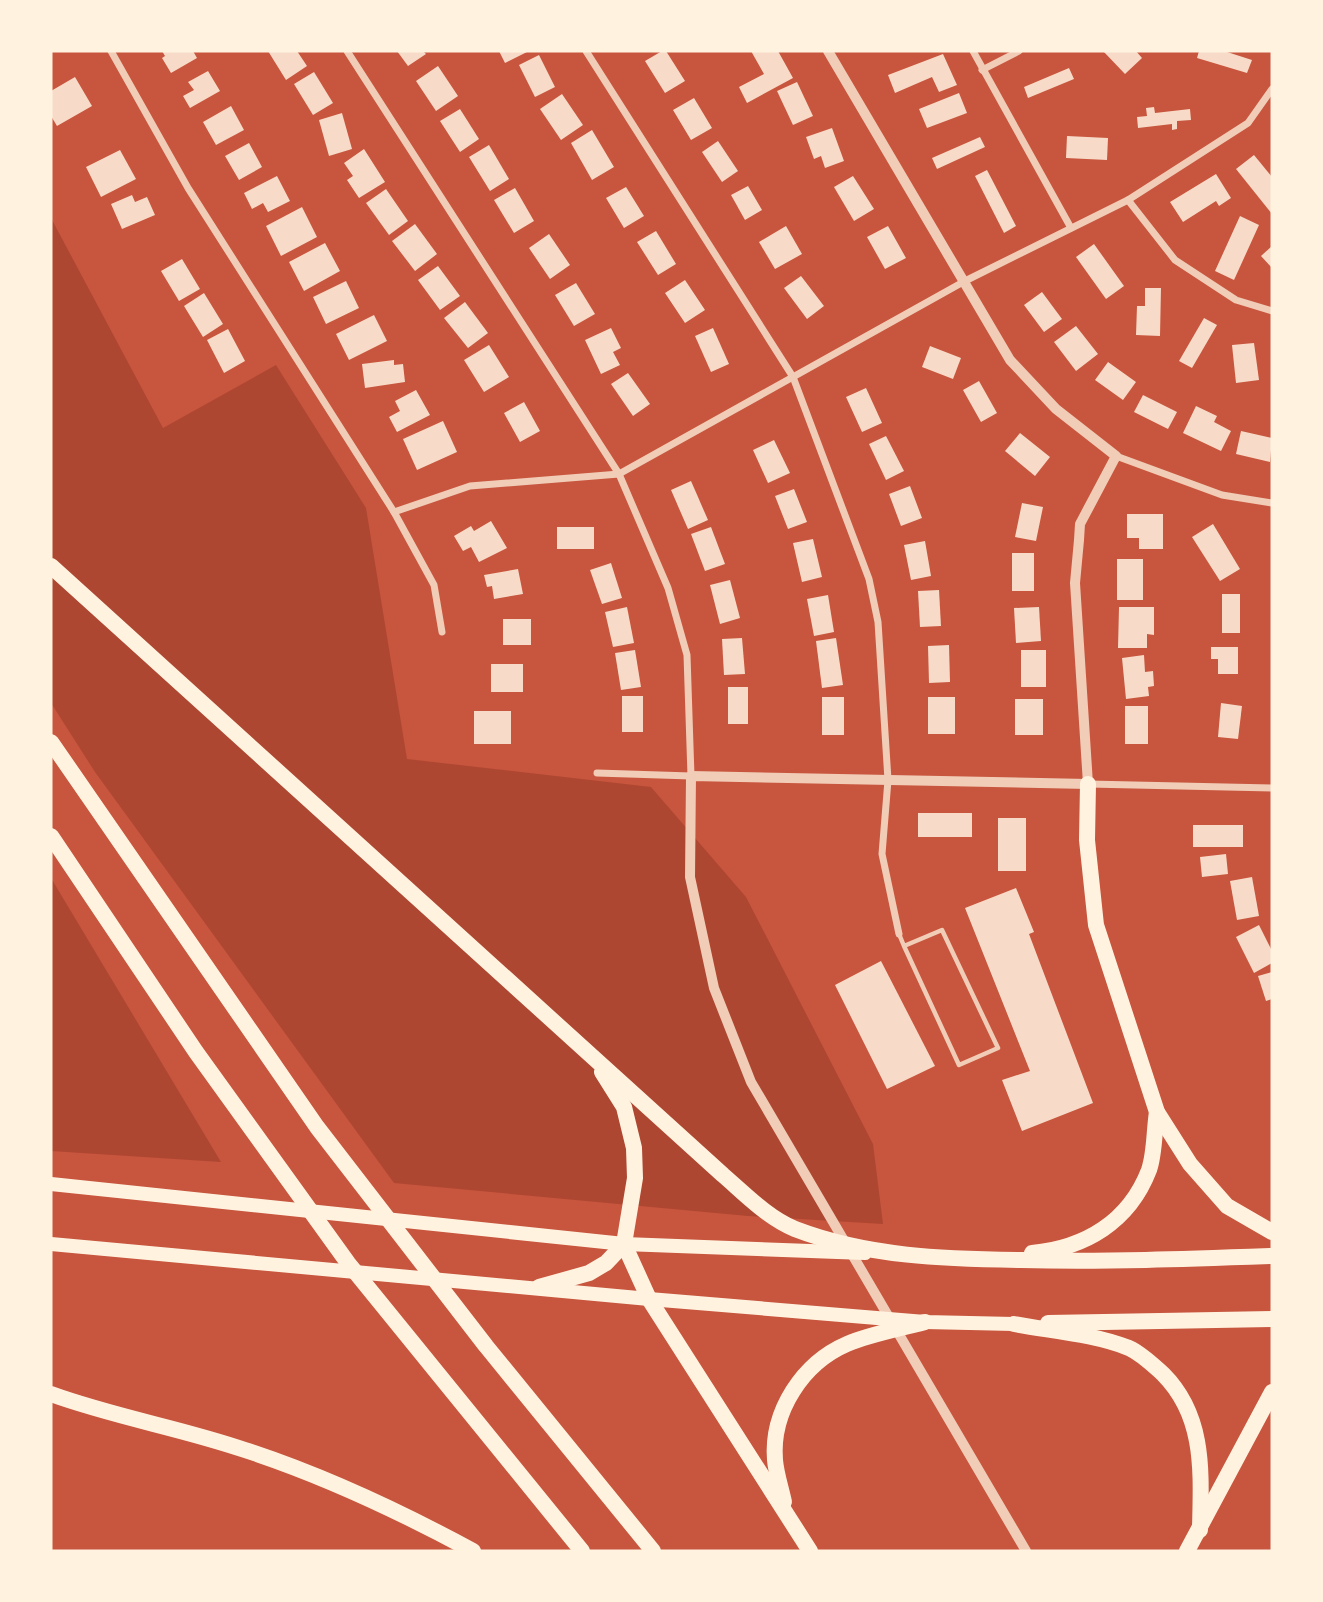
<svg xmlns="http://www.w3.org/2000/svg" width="1323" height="1602" viewBox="0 0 1323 1602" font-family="'Noto Sans',sans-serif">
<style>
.green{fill:#ae4732}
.building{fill:#f7dbc8}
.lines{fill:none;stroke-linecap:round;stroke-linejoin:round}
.service{stroke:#f1ccb7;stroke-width:4.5}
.minor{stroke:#f1ccb7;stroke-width:7}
.tertiary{stroke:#f1ccb7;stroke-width:10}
.trunk{stroke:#fff3e0;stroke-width:14}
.motorway{stroke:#fff3e0;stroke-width:16}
</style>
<rect width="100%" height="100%" fill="#c8553d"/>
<g class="green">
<path d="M51,218L163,428L276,365L366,508L407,759L651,787L746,897L873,1144L883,1224L748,1216L394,1183L95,772L51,703Z"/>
<path d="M51,878L221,1162L51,1151Z"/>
</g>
<g class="building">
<path d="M162,51H193L197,58L171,73L162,58L165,56Z"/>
<path d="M268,51H297L307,66L286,80Z"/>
<path d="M397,51H423L426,54L408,66Z"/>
<path d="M499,51H529L505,63Z"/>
<path d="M662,51H666L685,81L665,93L645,61Z"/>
<path d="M751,51H778L793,78L747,103L739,87L764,74Z"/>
<path d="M1103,51H1136L1142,58L1125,74Z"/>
<path d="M1199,51H1224L1252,60L1247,73L1197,58Z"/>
<path d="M943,54L957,85L939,92L932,77L895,93L888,75Z"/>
<path d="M539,55L555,87L535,97L519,65Z"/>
<path d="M438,66L458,96L436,111L416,81Z"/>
<path d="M1069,68L1074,79L1028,98L1024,87Z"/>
<path d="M208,71L220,91L190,108L183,96L194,90L188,82Z"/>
<path d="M314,72L333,103L313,115L294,84Z"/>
<path d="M75,77L92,106L57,126L51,116V91Z"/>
<path d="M797,82L813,116L793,125L777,91Z"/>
<path d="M959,93L967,113L927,128L919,109Z"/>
<path d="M562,94L583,125L561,140L540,109Z"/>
<path d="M694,98L712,128L691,140L673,110Z"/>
<path d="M231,106L244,130L216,145L203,122Z"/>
<path d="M1154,107L1155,113L1190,109L1191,120L1177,121V129L1172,130V124L1138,128L1137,117L1147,116L1146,108Z"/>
<path d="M460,109L479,139L460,152L440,121Z"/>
<path d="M342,113L352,149L329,156L319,120Z"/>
<path d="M832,128L844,161L825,168L821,156L814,159L806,137Z"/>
<path d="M592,130L614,167L592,180L571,143Z"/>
<path d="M1067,136L1108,138L1107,160L1066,158Z"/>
<path d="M980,137L985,147L937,169L932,158Z"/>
<path d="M718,141L738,171L722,182L702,152Z"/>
<path d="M249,143L262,167L239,180L225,156Z"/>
<path d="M489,145L509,179L490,191L469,157Z"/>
<path d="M364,149L385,182L359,198L347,180L353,176L344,163Z"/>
<path d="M120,150L136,179L101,197L86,167Z"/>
<path d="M1254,155L1272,177V214L1236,169Z"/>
<path d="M987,170L1016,226L1004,233L975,176Z"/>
<path d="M1216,174L1231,198L1219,206L1216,201L1183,222L1170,202Z"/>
<path d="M277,176L290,201L268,212L263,203L252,209L244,193Z"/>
<path d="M853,176L874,209L854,221L834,187Z"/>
<path d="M748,186L762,210L745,220L731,195Z"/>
<path d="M626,187L644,216L624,228L606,198Z"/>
<path d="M515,188L534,221L514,233L494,200Z"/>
<path d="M386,189L408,221L389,235L366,203Z"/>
<path d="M132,195L135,202L147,197L155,215L122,229L111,204Z"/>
<path d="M302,207L317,237L281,256L266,226Z"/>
<path d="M1240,216L1259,225L1234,280L1215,271Z"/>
<path d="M415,224L437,254L415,271L392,241Z"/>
<path d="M786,226L802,254L775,269L759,242Z"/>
<path d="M888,226L906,258L885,269L867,237Z"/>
<path d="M656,231L676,264L658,275L637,242Z"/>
<path d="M549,234L570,265L550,279L529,248Z"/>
<path d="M325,243L340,271L304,291L289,262Z"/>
<path d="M1094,244L1124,286L1106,299L1076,257Z"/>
<path d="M1272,246V268L1261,256Z"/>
<path d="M182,259L200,289L179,301L161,271Z"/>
<path d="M438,266L460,296L440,310L418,280Z"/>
<path d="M801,276L824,306L807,319L784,288Z"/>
<path d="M685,280L705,310L685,323L665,293Z"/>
<path d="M346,281L359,308L326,324L313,297Z"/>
<path d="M576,283L595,314L574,326L555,295Z"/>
<path d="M1145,288H1161L1160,336L1136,335L1137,306H1145Z"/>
<path d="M1042,292L1062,319L1044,332L1024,305Z"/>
<path d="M204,293L223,324L203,337L184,306Z"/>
<path d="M465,302L488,333L468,348L444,318Z"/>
<path d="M374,315L387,341L349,360L336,334Z"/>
<path d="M1204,318L1217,325L1192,368L1179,361Z"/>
<path d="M1076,326L1098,354L1076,371L1054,342Z"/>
<path d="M611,328L621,348L613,352L620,365L601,374L585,340Z"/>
<path d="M713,328L729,364L711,372L695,336Z"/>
<path d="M228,329L245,361L224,373L207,340Z"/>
<path d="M1254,343L1259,380L1236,383L1232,345Z"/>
<path d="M489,345L509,377L484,392L464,360Z"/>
<path d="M930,346L961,358L953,379L922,367Z"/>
<path d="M394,360V365L403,364L405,382L365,388L362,364Z"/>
<path d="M1108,362L1136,382L1123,400L1095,380Z"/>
<path d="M628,373L650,404L633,416L611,384Z"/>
<path d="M979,381L997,413L981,422L963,390Z"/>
<path d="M866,388L882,423L862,432L846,397Z"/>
<path d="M416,390L430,415L397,432L389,417L400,411L395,401Z"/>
<path d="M1143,395L1177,412L1168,429L1134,412Z"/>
<path d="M524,402L540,431L520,442L504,413Z"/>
<path d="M1196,406L1217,416L1214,422L1231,431L1221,451L1183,433Z"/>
<path d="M443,421L457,452L417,470L403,439Z"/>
<path d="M1241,431L1272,438L1270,462L1236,454Z"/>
<path d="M1020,433L1050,457L1035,476L1005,451Z"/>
<path d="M886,436L904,471L886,480L869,444Z"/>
<path d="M774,440L790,473L768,483L753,450Z"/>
<path d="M691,481L708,520L688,529L671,490Z"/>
<path d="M910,486L922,518L901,526L889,494Z"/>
<path d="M794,489L807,522L788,529L775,496Z"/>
<path d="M1022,503L1043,507L1036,541L1015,537Z"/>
<path d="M1127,514H1163V549H1139V538H1127Z"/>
<path d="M491,521L507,548L479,562L471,547L463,551L454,536L471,526L474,531Z"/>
<path d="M1213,524L1240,569L1220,581L1192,537Z"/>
<rect x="557" y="527" width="37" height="22"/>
<path d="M711,527L725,564L705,571L691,534Z"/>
<path d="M813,539L822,577L802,582L793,543Z"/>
<path d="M925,541L931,576L911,580L904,545Z"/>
<rect x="1012" y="553" width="22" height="38"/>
<rect x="1117" y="559" width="26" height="41"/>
<path d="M611,563L622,598L602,604L590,570Z"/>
<path d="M518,569L523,594L494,599L492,586L487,587L484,575Z"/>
<path d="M730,580L740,618L720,624L710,585Z"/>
<path d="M939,590L941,626L920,627L918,591Z"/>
<rect x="1222" y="594" width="18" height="39"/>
<path d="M828,595L834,632L814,636L807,599Z"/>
<path d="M627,607L634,643L613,647L605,612Z"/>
<path d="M1039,607L1041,641L1016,643L1014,608Z"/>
<path d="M1119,607H1154V635L1147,634V648H1118Z"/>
<rect x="503" y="619" width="28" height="26"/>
<path d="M742,638L745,674L724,675L722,639Z"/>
<path d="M836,638L843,685L822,688L816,641Z"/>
<path d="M949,645L950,682L929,683L928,646Z"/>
<path d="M1211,647H1238V674H1218V659H1211Z"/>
<path d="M635,650L641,687L621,690L615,653Z"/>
<rect x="1021" y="650" width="25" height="37"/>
<path d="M1144,655L1145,672L1153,671L1154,686L1148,687L1149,696L1126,699L1122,658Z"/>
<rect x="491" y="664" width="32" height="28"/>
<rect x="728" y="687" width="20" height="37"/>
<rect x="622" y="696" width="21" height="36"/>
<rect x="822" y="697" width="22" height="38"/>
<rect x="928" y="697" width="27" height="37"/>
<rect x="1015" y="699" width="28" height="36"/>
<path d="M1221,703L1242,706L1238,739L1218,737Z"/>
<rect x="1125" y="706" width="23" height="38"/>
<rect x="474" y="711" width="37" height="33"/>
<rect x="918" y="813" width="54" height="24"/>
<rect x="998" y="818" width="28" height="53"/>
<rect x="1193" y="825" width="50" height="22"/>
<path d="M1226,854L1228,874L1202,877L1200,857Z"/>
<path d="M1252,877L1259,916L1237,920L1230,881Z"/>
<path d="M1016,888L1034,932L1029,934L1093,1103L1022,1131L1002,1080L1030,1071L965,908Z"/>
<path d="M1259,925L1272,951V963L1254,973L1236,937Z"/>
<path d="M881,961L935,1066L887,1089L835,985Z"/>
<path d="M1272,972V999L1266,1001L1258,976Z"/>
</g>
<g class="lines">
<path class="service" d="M899,934L904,946L959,1065L998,1048L942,930L904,946"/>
<g class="minor">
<path d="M111,51L188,188L394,512"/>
<path d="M347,51L619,474L668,588L687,655L691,776L597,773"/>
<path d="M586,51L793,377L869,579L878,622L888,780L882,854L899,934"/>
<path d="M973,51L1071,228"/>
<path d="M982,70L1019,51"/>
<path d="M1128,200L1175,260L1236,300L1272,311"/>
<path d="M1116,456L1222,495L1272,503"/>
<path d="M442,632L434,585L394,512L470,486L619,474L965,281L1128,200L1248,123L1272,89"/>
<path d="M1088,784L1272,788"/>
</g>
<path class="tertiary" d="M828,51L1010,360L1056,409L1116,456L1080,524L1079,540L1075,583L1088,784L691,776L690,877L714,988L751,1082L1026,1551"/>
<g class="trunk">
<path d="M51,1184L624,1244L865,1253"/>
<path d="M51,1244L649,1299L925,1322L1014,1324"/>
</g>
<g class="motorway">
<path d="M51,566L723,1175C745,1194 768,1218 795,1229C868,1257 945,1259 1021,1260C1105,1262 1188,1259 1272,1256"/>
<path d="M51,742L317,1127L486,1346L653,1551"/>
<path d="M1088,784L1087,840L1096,925L1157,1112L1190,1164L1227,1206L1272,1232"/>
<path d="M51,836L196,1052L348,1263L582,1551"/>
<path d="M624,1244L649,1299L810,1551"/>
<path d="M1032,1253C1085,1248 1129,1222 1149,1170C1155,1153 1154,1130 1157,1112"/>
<path d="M539,1287L589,1273L606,1263L624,1244L635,1178L634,1148L624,1107L602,1072"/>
<path d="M1048,1323L1272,1319"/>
<path d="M1014,1324C1051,1331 1094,1334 1129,1348C1142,1354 1153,1365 1163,1374C1206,1417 1201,1474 1200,1530"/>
<path d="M51,1394C114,1417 181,1428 245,1450C325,1476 399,1511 473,1551"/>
<path d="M784,1502C781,1488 776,1473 775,1460C771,1411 803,1363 847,1344C871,1334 899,1329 925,1322"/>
<path d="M1187,1551L1272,1392"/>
</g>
</g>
<rect width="1323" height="1602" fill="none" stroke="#fff3e0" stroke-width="105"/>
</svg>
